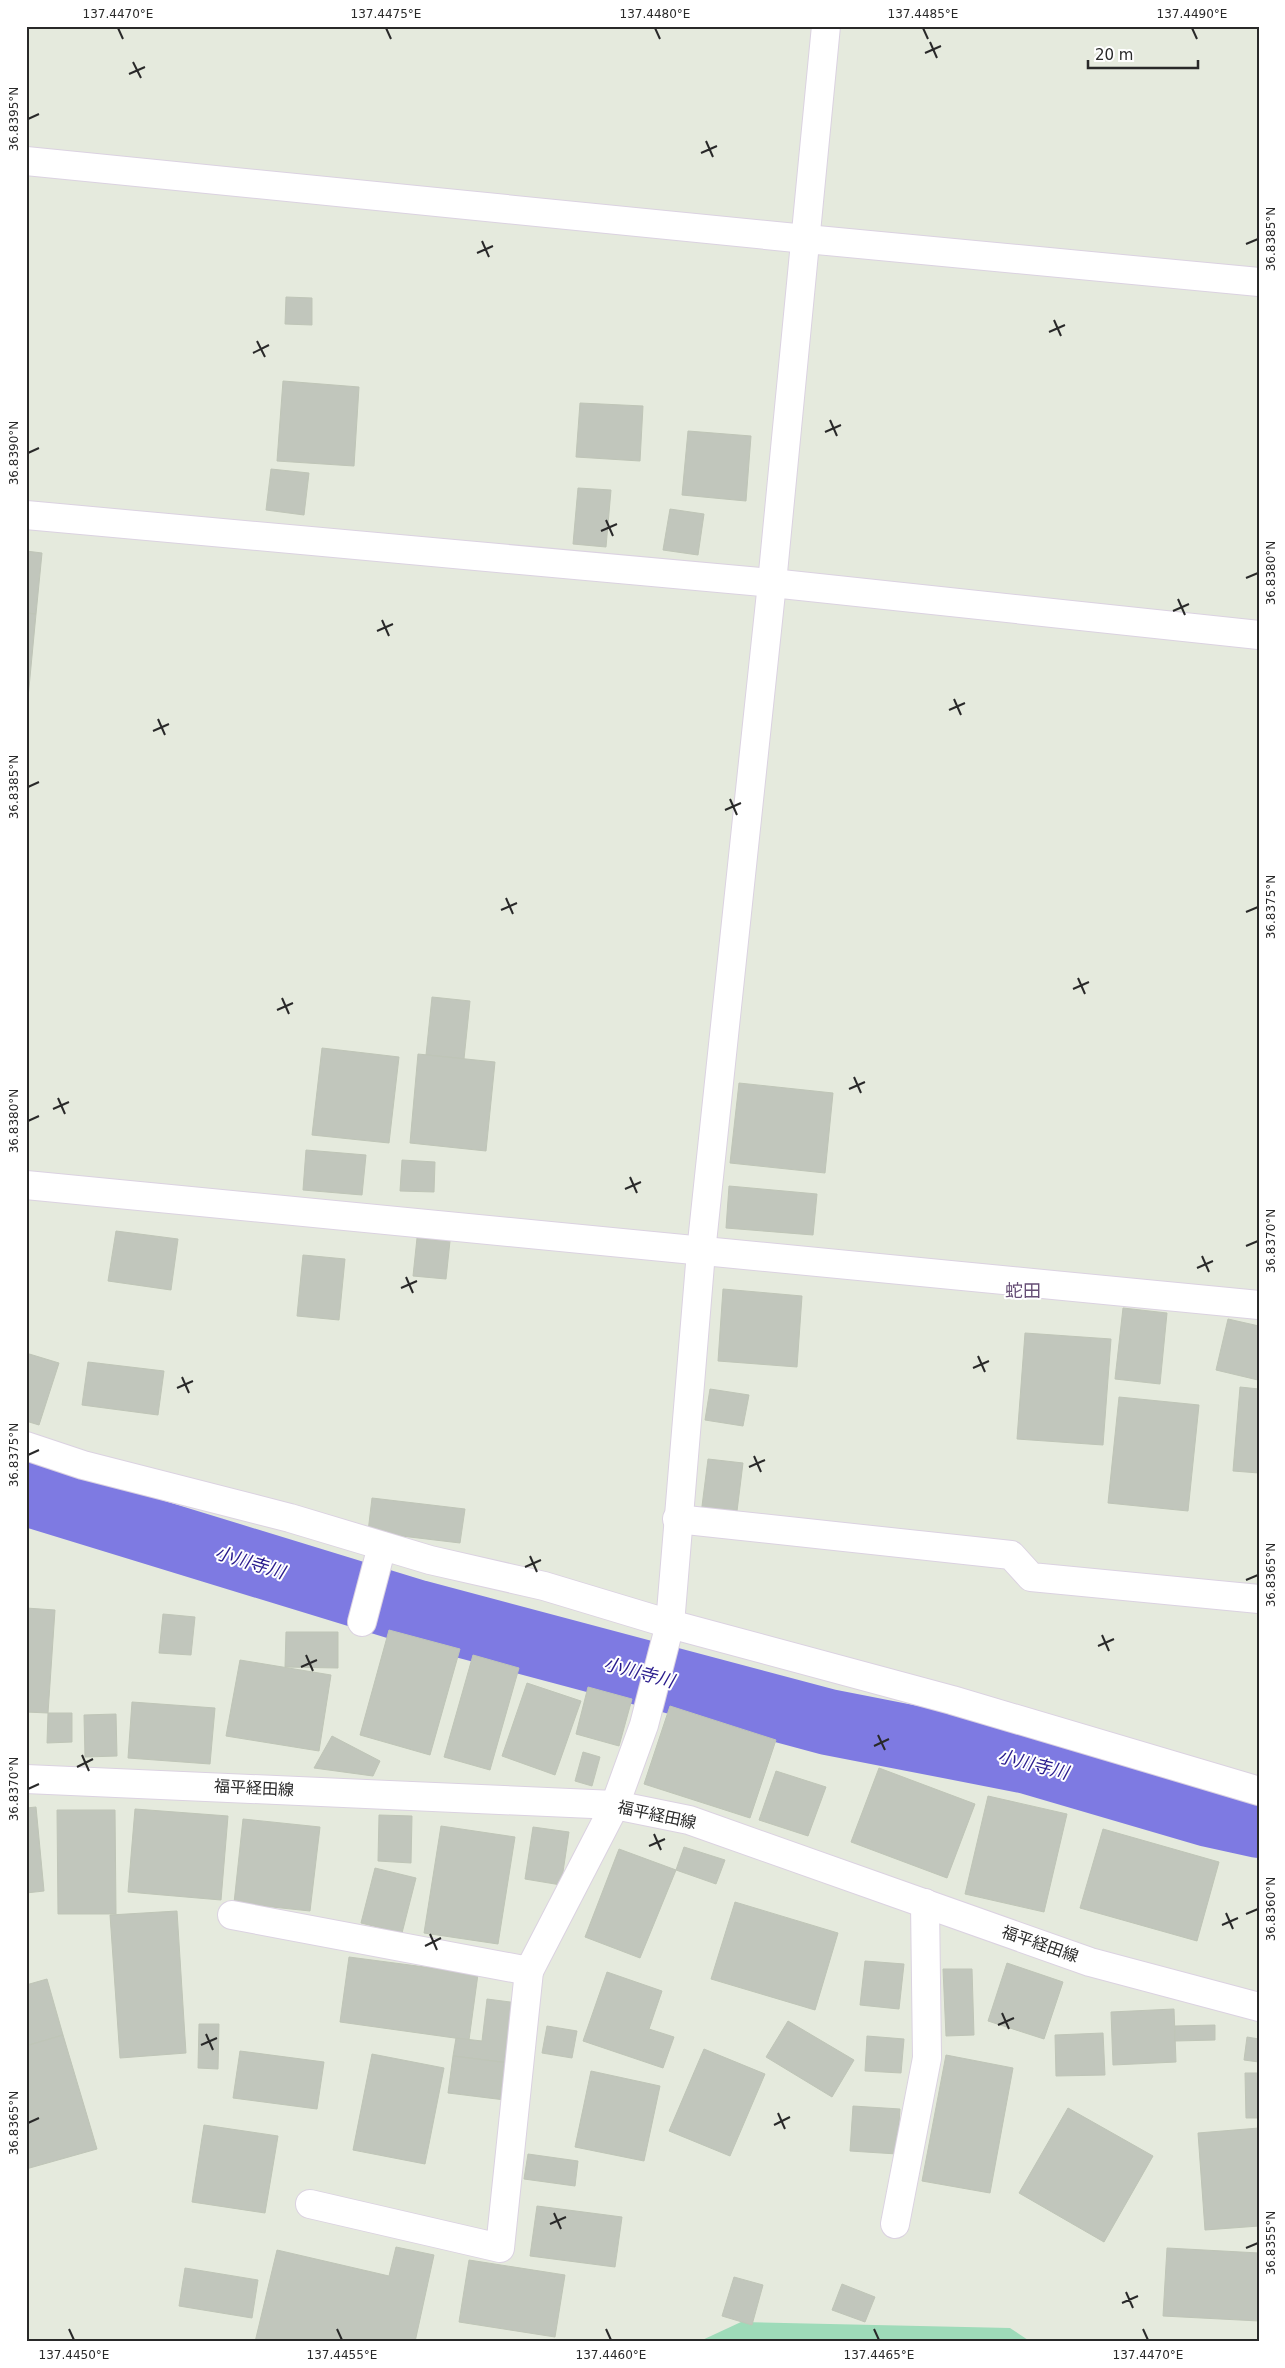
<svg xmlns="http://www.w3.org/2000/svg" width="1285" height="2368" viewBox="0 0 1285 2368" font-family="'DejaVu Sans','Noto Sans JP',sans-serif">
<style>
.green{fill:#9edbb9}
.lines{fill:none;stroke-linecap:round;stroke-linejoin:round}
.river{stroke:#7e7ae2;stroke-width:66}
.building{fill:#c1c6bc;stroke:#bfc5b7}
.minor-casing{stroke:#dbd2e1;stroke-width:30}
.secondary-casing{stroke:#dbd2e1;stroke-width:30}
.minor{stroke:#fff;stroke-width:28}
.secondary{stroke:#fff;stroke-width:28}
.ticks{fill:none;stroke:#292929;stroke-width:2}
.labels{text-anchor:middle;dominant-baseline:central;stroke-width:4;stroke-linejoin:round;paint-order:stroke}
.street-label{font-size:16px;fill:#292929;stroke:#fff}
.neighbourhood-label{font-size:18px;fill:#664e75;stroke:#fff}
.water-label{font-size:18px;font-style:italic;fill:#281a8c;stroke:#fff}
.neatline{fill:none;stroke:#292929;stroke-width:2}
.ticks-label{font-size:12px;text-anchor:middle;fill:#292929}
</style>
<rect width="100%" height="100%" fill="#e5eadd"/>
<path class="green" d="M741,2322L1010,2328L1031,2342H698Z"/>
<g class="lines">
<path class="river" d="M26,1493L418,1613L828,1722L1028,1761L1209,1814L1259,1825"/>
</g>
<g class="building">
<path d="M286,297L312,298V325L285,324Z"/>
<path d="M283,381L359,387L354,466L277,461Z"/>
<path d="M580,403L643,406L640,461L576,457Z"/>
<path d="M688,431L751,436L746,501L682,495Z"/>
<path d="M271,469L309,473L304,515L266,510Z"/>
<path d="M578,488L611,490L606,547L573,544Z"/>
<path d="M670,509L704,514L698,555L663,550Z"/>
<path d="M26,551L42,553L36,614L26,613Z"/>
<path d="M26,613L36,614L28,698H26Z"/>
<path d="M432,997L470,1001L464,1059L426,1055Z"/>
<path d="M322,1048L399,1057L389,1143L312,1135Z"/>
<path d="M418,1054L495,1062L486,1151L410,1143Z"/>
<path d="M739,1083L833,1093L825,1173L730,1163Z"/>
<path d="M306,1150L366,1155L362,1195L303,1190Z"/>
<path d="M402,1160L435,1162L434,1192L400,1191Z"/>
<path d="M729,1186L817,1194L813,1235L726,1228Z"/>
<path d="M116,1231L178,1239L171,1290L108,1281Z"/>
<path d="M417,1238L450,1241L446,1279L413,1276Z"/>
<path d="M303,1255L345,1259L339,1320L297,1316Z"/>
<path d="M723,1289L802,1296L797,1367L718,1361Z"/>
<path d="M1123,1308L1167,1313L1160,1384L1115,1379Z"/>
<path d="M1228,1319L1259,1326L1258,1380L1216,1370Z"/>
<path d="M1025,1333L1111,1339L1103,1445L1017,1439Z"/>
<path d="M26,1353L59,1363L39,1425L26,1421Z"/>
<path d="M88,1362L164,1371L158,1415L82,1405Z"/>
<path d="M1240,1387L1259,1389V1473L1233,1471Z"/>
<path d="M710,1389L749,1395L743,1426L705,1420Z"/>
<path d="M1119,1397L1199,1405L1188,1511L1108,1503Z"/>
<path d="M708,1459L743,1463L736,1519L701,1514Z"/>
<path d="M372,1498L465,1509L460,1543L368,1532Z"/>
<path d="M26,1608L55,1610L48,1713L26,1712Z"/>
<path d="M163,1614L195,1617L191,1655L159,1653Z"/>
<path d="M389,1630L460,1649L430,1755L360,1735Z"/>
<path d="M286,1632H338V1668L285,1667Z"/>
<path d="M473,1655L519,1668L490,1770L444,1757Z"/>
<path d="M240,1660L331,1675L319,1751L226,1736Z"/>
<path d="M527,1683L581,1701L555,1775L502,1756Z"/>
<path d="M588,1687L632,1699L619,1746L576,1734Z"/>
<path d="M132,1702L215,1708L210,1764L128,1758Z"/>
<path d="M670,1706L776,1740L750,1818L644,1784Z"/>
<path d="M48,1713H72V1742L47,1743Z"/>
<path d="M116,1714L117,1756L85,1757L84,1715Z"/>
<path d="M332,1736L380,1761L373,1776L314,1768Z"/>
<path d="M583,1752L600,1757L592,1786L575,1781Z"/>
<path d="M879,1768L975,1804L947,1878L851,1842Z"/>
<path d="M776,1771L826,1787L808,1836L759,1820Z"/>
<path d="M988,1796L1067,1814L1044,1912L965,1894Z"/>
<path d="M36,1807L44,1891L26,1893V1808Z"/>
<path d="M135,1809L228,1816L221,1900L128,1892Z"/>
<path d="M57,1810H115L116,1914H58Z"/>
<path d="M379,1815L412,1816L411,1863L378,1861Z"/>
<path d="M243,1819L320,1827L310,1911L234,1903Z"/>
<path d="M441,1826L515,1837L498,1944L424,1933Z"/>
<path d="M533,1827L569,1832L561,1885L525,1879Z"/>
<path d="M1103,1829L1219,1862L1197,1941L1080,1908Z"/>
<path d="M684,1847L725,1860L716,1884L676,1870Z"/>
<path d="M619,1849L676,1870L640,1958L585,1937Z"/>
<path d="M375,1868L416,1878L402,1933L361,1923Z"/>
<path d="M735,1902L838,1933L815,2010L711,1979Z"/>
<path d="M177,1911L186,2053L120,2058L110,1915Z"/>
<path d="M349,1957L478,1974L469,2040L340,2022Z"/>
<path d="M865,1961L904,1964L899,2009L860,2005Z"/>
<path d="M1007,1963L1063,1982L1044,2039L988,2021Z"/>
<path d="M943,1969H972L974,2035L946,2036Z"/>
<path d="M607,1972L662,1991L649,2029L674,2037L663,2068L583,2041Z"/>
<path d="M47,1979L63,2035L26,2046V1985Z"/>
<path d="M487,1999L518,2003L509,2063L453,2056L456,2038L482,2041Z"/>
<path d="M1174,2009L1176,2062L1113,2065L1111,2012Z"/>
<path d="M788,2021L854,2060L832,2097L766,2057Z"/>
<path d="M199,2024H219L218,2069L198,2068Z"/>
<path d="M1215,2025V2040L1175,2041V2026Z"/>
<path d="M547,2026L577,2031L572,2058L542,2053Z"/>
<path d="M1103,2033L1105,2075L1056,2076L1055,2035Z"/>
<path d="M63,2035L97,2149L26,2169V2046Z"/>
<path d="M867,2036L904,2039L901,2073L865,2071Z"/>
<path d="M1247,2037L1259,2039V2062L1244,2060Z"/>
<path d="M704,2049L765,2074L730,2156L669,2131Z"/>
<path d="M240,2051L324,2062L317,2109L233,2098Z"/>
<path d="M372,2054L444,2068L425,2164L353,2150Z"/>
<path d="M946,2055L1013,2068L990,2193L922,2181Z"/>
<path d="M453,2056L509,2063L505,2100L448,2093Z"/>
<path d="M591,2071L660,2086L644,2161L575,2147Z"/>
<path d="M1245,2073H1259V2118H1246Z"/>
<path d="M853,2106L900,2109L897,2154L850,2151Z"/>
<path d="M1068,2108L1153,2156L1104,2242L1019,2193Z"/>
<path d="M204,2125L278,2136L265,2213L192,2202Z"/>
<path d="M1259,2128V2226L1205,2230L1198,2133Z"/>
<path d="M528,2154L578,2161L575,2186L524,2179Z"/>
<path d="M537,2206L622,2217L615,2267L530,2256Z"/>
<path d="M396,2247L434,2255L415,2342H255L277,2250L389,2276Z"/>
<path d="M1167,2248L1259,2253V2321L1163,2316Z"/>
<path d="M469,2260L565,2275L555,2337L459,2322Z"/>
<path d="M185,2268L258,2280L252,2318L179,2306Z"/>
<path d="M734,2277L763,2285L752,2325L722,2316Z"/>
<path d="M842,2284L875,2297L865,2322L832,2310Z"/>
<rect x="1210" y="2340" width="49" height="2"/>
</g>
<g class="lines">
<defs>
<g id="minor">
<path d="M26,161L806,239L1259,282"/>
<path d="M26,515L772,583L1259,635"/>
<path d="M26,1185L1259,1305"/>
<path d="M26,1446L83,1465L290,1518L430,1560L544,1586L670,1624L952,1700L1259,1791"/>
<path d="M677,1519L1011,1555L1031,1577L1259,1599"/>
<path d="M362,1622L382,1546"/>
<path d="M232,1915L529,1971L615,1805L644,1725L670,1624L701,1252L772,583L826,26"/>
<path d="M310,2204L500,2248L529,1971"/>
<path d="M895,2224L927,2058L925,1903"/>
</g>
<path id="secondary" d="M26,1779L615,1805L689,1820L1090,1962L1259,2007"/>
</defs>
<use href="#minor" class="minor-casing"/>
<use href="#secondary" class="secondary-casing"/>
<use href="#minor" class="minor"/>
<use href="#secondary" class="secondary"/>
</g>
<path class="ticks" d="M118,28L123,39M386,28L391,39M655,28L660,39M923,28L928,39M1192,28L1197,39M930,42L937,58M925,53L941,46M133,62L141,78M129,74L145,67M28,119L39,114M706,141L713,157M701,153L717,146M482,241L489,257M1246,244L1258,239M477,253L493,246M1054,320L1061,336M1049,332L1065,325M257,341L265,357M253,353L269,345M830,420L837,436M825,432L841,425M28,453L39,448M606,520L613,536M601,531L617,524M1246,578L1258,573M1178,599L1185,615M1173,611L1189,604M382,620L389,636M377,631L393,624M954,699L961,715M949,710L965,703M158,719L165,735M153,731L169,724M28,787L39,782M730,799L737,815M725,810L741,803M506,898L513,914M501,910L517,903M1246,912L1258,907M1078,978L1085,994M1073,989L1089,982M282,998L289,1014M277,1010L293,1003M854,1077L861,1093M849,1089L865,1082M58,1098L65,1114M53,1109L69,1102M28,1121L39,1116M630,1177L637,1193M625,1189L641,1182M1246,1246L1258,1241M1202,1256L1209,1272M1197,1268L1213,1261M406,1277L413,1293M401,1288L417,1281M978,1356L985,1372M973,1368L989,1361M182,1377L189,1393M177,1388L193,1381M28,1455L39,1450M754,1456L761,1472M749,1467L765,1460M530,1556L537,1572M525,1567L541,1560M1246,1580L1258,1575M1102,1635L1109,1651M1098,1646L1114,1639M306,1655L313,1671M301,1667L317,1660M878,1735L885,1750M874,1746L889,1739M82,1755L89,1771M77,1767L93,1759M28,1789L39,1784M654,1834L661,1850M649,1846L665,1839M1226,1913L1233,1929M1246,1914L1258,1909M1222,1925L1238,1918M430,1934L437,1950M425,1946L441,1938M1002,2013L1009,2029M998,2025L1014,2018M206,2034L213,2050M201,2045L217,2038M778,2113L785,2129M28,2123L39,2118M774,2125L790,2117M554,2213L561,2229M550,2224L566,2217M1246,2248L1258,2243M1126,2292L1133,2308M1122,2303L1138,2296M69,2329L74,2340M337,2329L342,2340M606,2329L611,2340M874,2329L879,2340M1143,2329L1148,2340"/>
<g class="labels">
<g class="street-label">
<text transform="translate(254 1788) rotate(3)">福平経田線</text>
<text transform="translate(657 1815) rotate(12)">福平経田線</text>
<text transform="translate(1040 1944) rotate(19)">福平経田線</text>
</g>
<g class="neighbourhood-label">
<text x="1023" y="1290">蛇田</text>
</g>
<g class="water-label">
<text transform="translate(250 1562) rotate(17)">小川寺川</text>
<text transform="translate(639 1672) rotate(15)">小川寺川</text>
<text transform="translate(1033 1764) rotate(14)">小川寺川</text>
</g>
</g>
<rect width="1285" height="2368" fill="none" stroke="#ffffff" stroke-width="55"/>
<path d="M1088 60v8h110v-8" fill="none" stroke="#292929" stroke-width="2.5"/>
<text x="1095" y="60" font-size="15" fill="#292929" stroke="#ffffff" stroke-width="4" paint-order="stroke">20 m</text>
<rect x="28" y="28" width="1230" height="2312" class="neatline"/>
<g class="ticks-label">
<text x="118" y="18">137.4470°E</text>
<text x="386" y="18">137.4475°E</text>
<text x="655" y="18">137.4480°E</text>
<text x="923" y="18">137.4485°E</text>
<text x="1192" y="18">137.4490°E</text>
<text transform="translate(14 119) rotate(-90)" y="4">36.8395°N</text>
<text transform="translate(1271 239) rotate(-90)" y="4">36.8385°N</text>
<text transform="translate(14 453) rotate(-90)" y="4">36.8390°N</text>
<text transform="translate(1271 573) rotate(-90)" y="4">36.8380°N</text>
<text transform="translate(14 787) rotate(-90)" y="4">36.8385°N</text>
<text transform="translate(1271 907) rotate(-90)" y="4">36.8375°N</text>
<text transform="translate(14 1121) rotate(-90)" y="4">36.8380°N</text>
<text transform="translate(1271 1241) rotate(-90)" y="4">36.8370°N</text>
<text transform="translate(14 1455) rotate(-90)" y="4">36.8375°N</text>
<text transform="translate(1271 1575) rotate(-90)" y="4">36.8365°N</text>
<text transform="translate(14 1789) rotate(-90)" y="4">36.8370°N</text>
<text transform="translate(1271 1909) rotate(-90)" y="4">36.8360°N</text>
<text transform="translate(14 2123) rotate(-90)" y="4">36.8365°N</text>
<text transform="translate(1271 2243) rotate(-90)" y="4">36.8355°N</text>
<text x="74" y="2359">137.4450°E</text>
<text x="342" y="2359">137.4455°E</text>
<text x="611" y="2359">137.4460°E</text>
<text x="879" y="2359">137.4465°E</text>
<text x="1148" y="2359">137.4470°E</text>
</g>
</svg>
